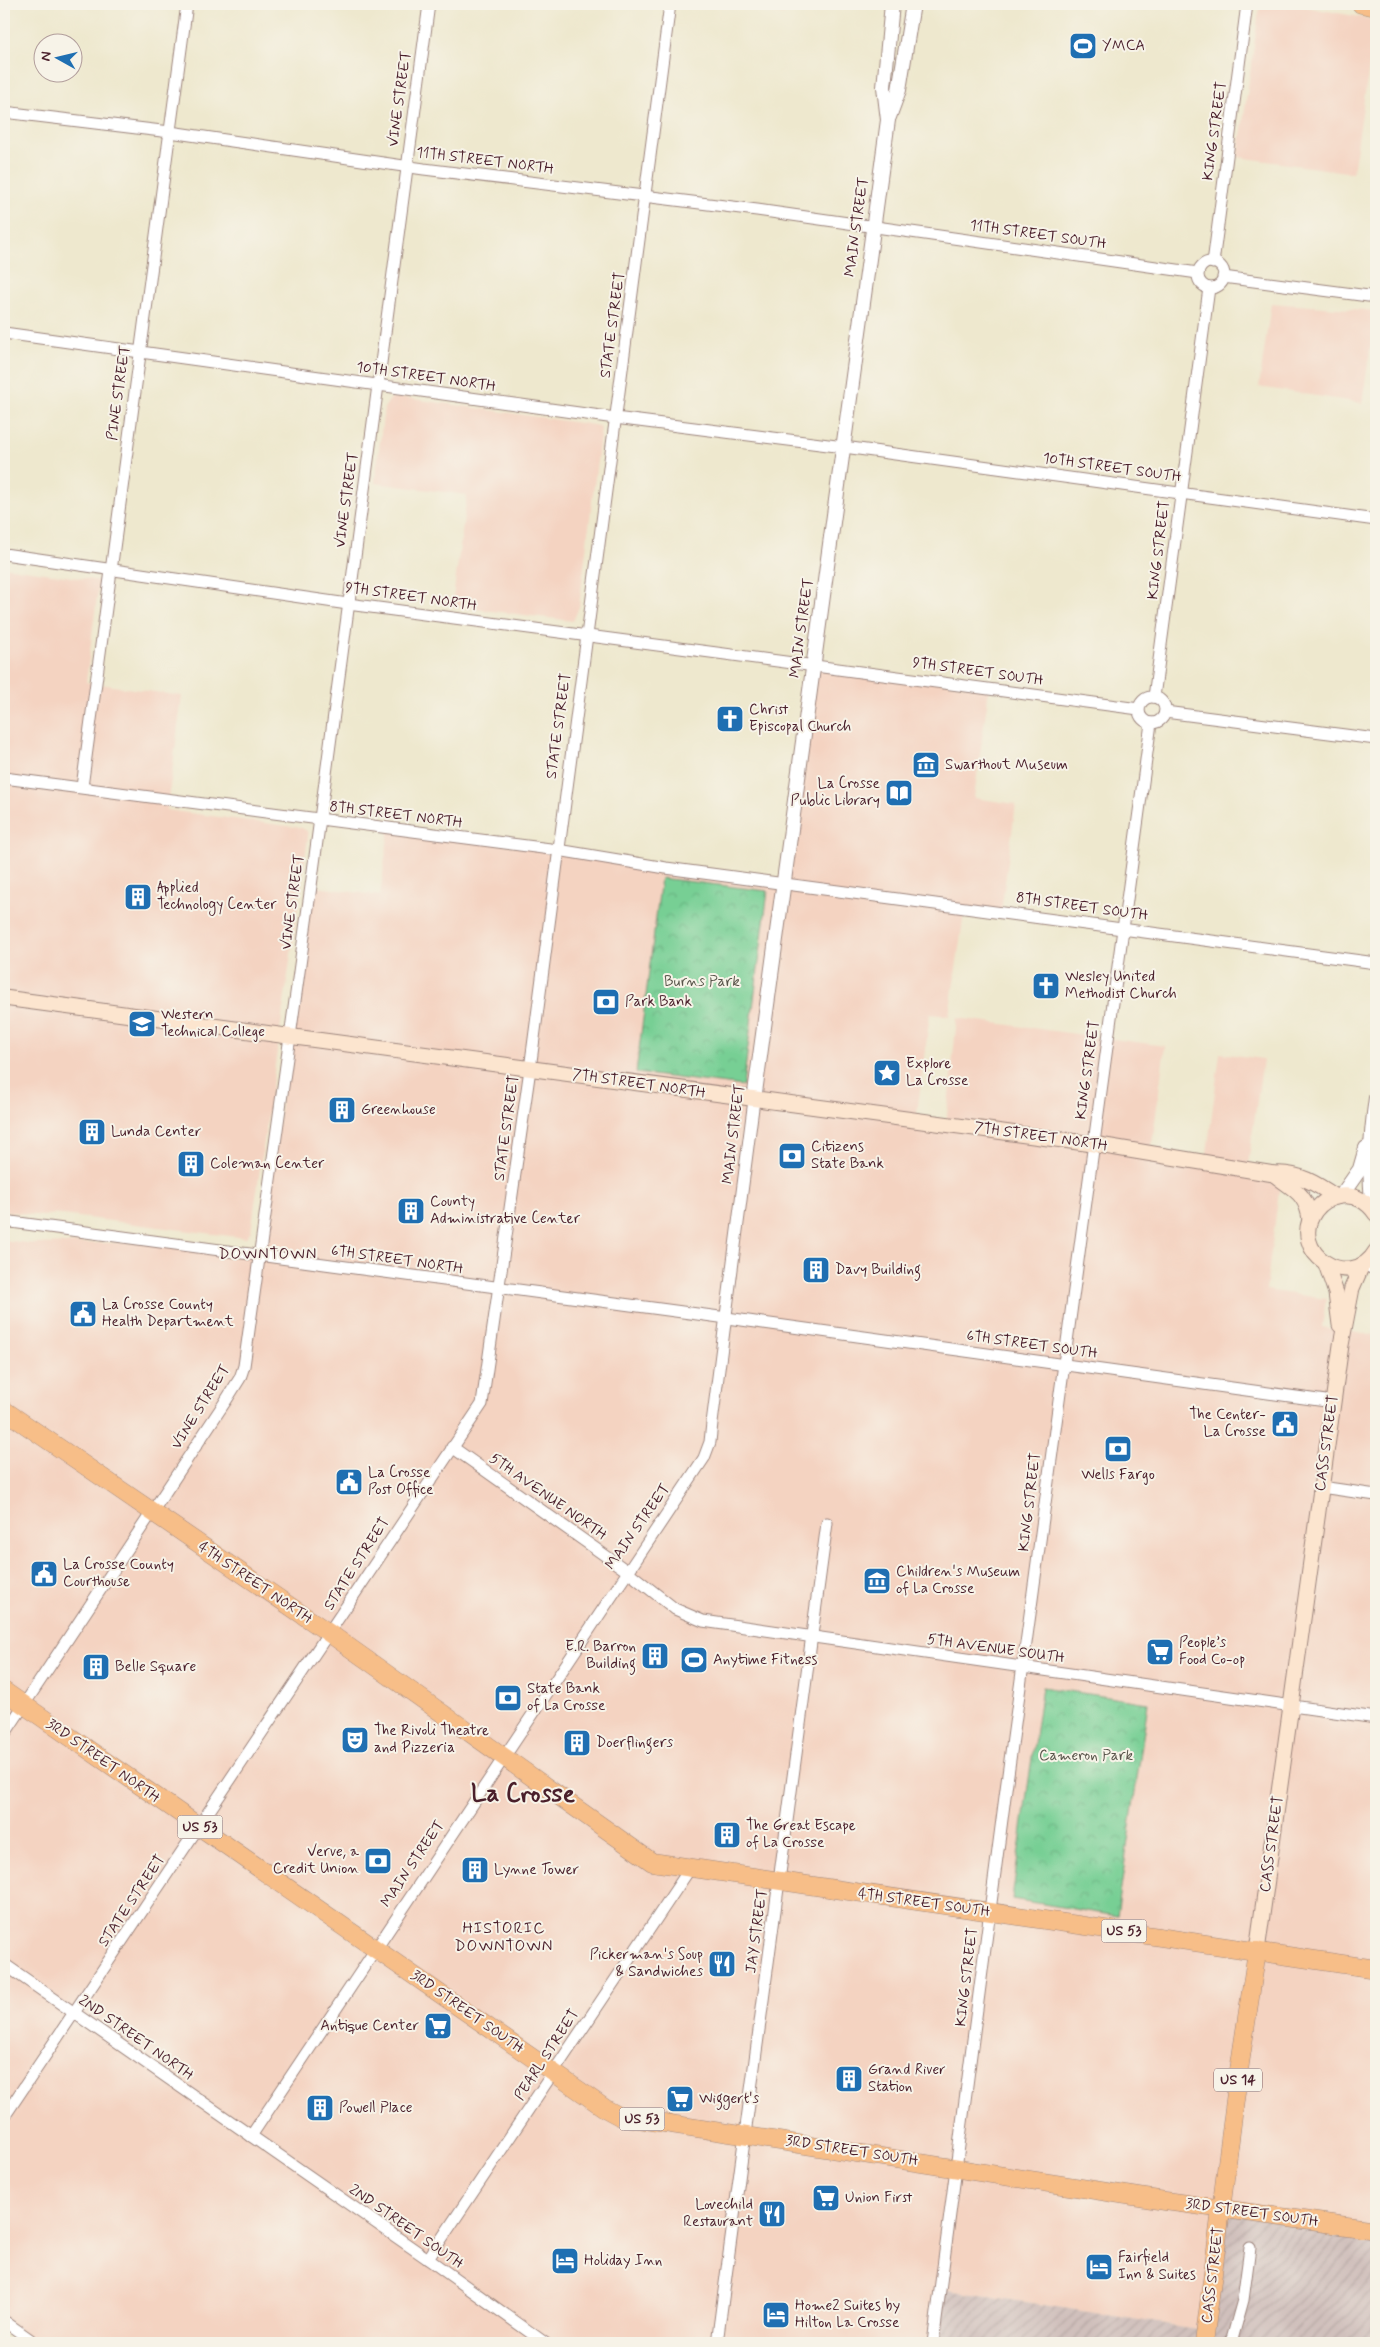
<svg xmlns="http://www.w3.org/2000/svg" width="1380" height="2347" viewBox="0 0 1380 2347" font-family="Mynerve,sans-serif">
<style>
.built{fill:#f4d3c1}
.industrial{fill:url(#industrial-furrows)}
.park{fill:url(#park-crowns);stroke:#607760}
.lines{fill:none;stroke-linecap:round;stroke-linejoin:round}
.minor-casing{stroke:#9c847c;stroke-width:13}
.tertiary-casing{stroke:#9c847c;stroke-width:16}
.secondary-casing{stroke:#9c847c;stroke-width:17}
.primary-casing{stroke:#9c847c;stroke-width:19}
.trunk-casing{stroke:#9c847c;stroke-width:19}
.minor{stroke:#fff;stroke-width:11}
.tertiary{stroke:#fff;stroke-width:14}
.secondary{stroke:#fce5cf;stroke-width:15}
.primary{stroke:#f7be88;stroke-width:18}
.trunk{stroke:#f7be88;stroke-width:18}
.labels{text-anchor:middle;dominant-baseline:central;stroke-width:4;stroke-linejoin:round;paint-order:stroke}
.shield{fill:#f7f3e8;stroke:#7e5f64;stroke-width:1}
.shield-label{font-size:14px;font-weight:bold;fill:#4a1f2b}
.poi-label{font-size:15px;fill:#4a1f2b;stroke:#f7f3e8;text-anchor:start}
.street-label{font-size:15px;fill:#4a1f2b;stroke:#f7f3e8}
.park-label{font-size:15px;fill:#58544a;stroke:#f7f3e8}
.neighbourhood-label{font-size:16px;letter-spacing:1px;fill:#4a1f2b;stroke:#f7f3e8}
.town-label{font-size:25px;font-weight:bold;fill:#4a1f2b;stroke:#f7f3e8}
</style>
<defs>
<pattern id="industrial-furrows" width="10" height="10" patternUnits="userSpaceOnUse" patternTransform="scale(1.25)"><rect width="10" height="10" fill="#d0c0bc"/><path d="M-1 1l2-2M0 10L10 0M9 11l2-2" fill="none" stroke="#b4a5a2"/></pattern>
<pattern id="park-crowns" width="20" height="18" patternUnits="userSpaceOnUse" patternTransform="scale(1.25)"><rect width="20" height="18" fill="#77cf94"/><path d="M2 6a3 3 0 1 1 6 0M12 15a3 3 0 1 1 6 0" fill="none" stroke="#68b180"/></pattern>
</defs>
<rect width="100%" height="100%" fill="#f7f3e8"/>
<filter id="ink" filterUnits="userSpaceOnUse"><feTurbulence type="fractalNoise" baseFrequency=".02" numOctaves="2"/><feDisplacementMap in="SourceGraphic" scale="10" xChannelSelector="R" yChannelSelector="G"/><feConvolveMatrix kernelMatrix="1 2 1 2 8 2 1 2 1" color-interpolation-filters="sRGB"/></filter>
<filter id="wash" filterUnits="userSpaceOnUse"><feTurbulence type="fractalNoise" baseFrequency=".0096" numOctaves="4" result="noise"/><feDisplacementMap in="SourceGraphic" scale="20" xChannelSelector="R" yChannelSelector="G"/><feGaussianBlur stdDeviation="1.12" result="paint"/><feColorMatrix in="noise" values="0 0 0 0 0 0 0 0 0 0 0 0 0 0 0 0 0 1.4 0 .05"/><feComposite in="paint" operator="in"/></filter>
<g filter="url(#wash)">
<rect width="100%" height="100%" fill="#eee8ce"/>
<g class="built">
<path d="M712,4H786L784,15Z"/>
<path d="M1260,4H1290L1376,20L1353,173L1238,157Z"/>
<path d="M1271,303L1376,311L1362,403L1259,387Z"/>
<path d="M399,397L587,424L599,426L601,429L579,607L573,621L452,606L467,495L375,483L384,408L391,398Z"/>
<path d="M4,567L99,581L86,682L182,696L167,810L302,828L307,831L308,837L251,1231L246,1238L55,1214L43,1216L4,1211Z"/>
<path d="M814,665L989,689L974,798L1016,804L1001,911L965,907L949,1016L930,1014L916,1121L946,1124L957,1018L1165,1046L1151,1152L1206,1160L1220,1053L1263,1059L1246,1179L1280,1184L1266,1290L1326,1299L1322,1327L1376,1336V2230L1209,2331L941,2289L933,2343H35L4,2321V1240L34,1244L156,1242L260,1256L311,886L380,896L389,829L784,882Z"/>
</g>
<path class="industrial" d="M1221,2209L1376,2230V2343H933L941,2289L1209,2331Z"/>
<g class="park">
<path d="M661,878L768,891L743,1086L636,1073Z"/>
<path d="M1042,1687L1148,1703L1117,1916L1012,1899Z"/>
</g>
</g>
<g filter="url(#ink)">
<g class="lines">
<defs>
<g id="minor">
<path d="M4,112L170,132L424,169L757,210L1198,273"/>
<circle cx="1211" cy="275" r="13"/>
<path d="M1213,263L1247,4"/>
<path d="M1223,277L1376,297"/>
<path d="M4,333L615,418L844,447L1376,520"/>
<path d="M4,554L348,604L1139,709"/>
<circle cx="1152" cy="710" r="13"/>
<path d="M1154,697L1209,288"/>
<path d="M1165,712L1376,739"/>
<path d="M4,778L558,850L666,868L1376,963"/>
<path d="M82,787L187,4"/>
<path d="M4,1221L727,1318L1333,1402"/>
<path d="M1363,1264L1376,1270"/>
<path d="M452,1447L627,1571L675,1609L703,1621L1376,1718"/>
<path d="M1321,1487L1376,1495"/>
<path d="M4,1735L225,1402L240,1378L244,1366L311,886L429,4"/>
<path d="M4,1964L428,2259L545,2343"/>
<path d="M4,2117L482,1404L530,1069L670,4"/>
<path d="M251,2136L704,1458L710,1442L712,1423L754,1100"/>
<path d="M428,2259L691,1867"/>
<path d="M4,2321L35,2343"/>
<path d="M717,2343L827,1523"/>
<path d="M933,2343C958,2159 980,1974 1006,1789C1055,1434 1102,1079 1151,723"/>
<path d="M1231,2343L1243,2300L1250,2248"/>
</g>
<g id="tertiary">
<path d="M889,117L899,90L913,4"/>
<path d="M754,1100L888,120L884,87L892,4"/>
<path d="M1341,1196L1360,1169L1366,1148"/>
<path d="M1373,1209C1368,1173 1371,1133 1376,1098"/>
</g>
<g id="secondary">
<path d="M4,998L1093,1144L1274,1174C1298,1172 1317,1184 1336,1197"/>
<path d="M1274,1174C1293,1190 1306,1192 1310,1219"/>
<path d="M1376,1214C1368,1202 1355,1194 1341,1196C1330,1197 1321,1203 1315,1211C1286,1252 1351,1294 1376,1251"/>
<path d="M1326,1264L1336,1293L1340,1325"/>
<path d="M1257,1951L1341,1345L1352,1288L1362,1265"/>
</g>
<g id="primary">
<path d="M1361,4L1376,7"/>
<path d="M1204,2343L1238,2077L1257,1951"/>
</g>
<g id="trunk">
<path d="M4,1410L329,1633L652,1862L1376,1969"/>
<path d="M4,1691L606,2109L619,2116L1165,2201L1376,2230"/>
</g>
</defs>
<use href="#minor" class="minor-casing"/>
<use href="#tertiary" class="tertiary-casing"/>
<use href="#secondary" class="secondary-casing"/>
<use href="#primary" class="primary-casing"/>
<use href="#trunk" class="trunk-casing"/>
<use href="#minor" class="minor"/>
<use href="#tertiary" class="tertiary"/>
<use href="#secondary" class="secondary"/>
<use href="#primary" class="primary"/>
<use href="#trunk" class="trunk"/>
</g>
</g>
<defs>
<symbol id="stadium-square" viewBox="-11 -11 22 22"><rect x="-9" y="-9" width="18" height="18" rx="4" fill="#1f6fb2" stroke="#f7f3e8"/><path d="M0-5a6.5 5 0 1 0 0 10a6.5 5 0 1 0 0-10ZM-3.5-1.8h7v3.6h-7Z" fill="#fff"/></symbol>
<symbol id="church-square" viewBox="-11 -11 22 22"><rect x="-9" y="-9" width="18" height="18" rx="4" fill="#1f6fb2" stroke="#f7f3e8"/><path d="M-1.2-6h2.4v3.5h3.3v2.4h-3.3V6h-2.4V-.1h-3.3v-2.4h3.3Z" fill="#fff"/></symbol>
<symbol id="museum-square" viewBox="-11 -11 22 22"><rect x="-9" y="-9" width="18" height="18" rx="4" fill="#1f6fb2" stroke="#f7f3e8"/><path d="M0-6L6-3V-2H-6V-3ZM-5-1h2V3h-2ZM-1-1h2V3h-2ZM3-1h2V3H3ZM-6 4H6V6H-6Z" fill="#fff"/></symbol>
<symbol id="library-square" viewBox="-11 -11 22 22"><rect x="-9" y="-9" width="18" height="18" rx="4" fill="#1f6fb2" stroke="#f7f3e8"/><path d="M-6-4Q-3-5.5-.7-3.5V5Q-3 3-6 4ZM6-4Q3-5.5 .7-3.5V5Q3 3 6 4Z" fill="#fff"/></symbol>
<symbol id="building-square" viewBox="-11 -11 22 22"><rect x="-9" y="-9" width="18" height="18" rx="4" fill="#1f6fb2" stroke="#f7f3e8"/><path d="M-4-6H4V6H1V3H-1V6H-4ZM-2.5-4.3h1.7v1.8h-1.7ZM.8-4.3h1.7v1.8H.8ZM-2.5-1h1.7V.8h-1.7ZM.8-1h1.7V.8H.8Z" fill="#fff"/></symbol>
<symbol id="bank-square" viewBox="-11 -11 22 22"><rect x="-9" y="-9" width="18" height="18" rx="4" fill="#1f6fb2" stroke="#f7f3e8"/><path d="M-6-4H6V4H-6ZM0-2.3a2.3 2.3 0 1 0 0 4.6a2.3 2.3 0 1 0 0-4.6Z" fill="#fff"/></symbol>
<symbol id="university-square" viewBox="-11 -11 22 22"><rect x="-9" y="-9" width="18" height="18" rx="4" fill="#1f6fb2" stroke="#f7f3e8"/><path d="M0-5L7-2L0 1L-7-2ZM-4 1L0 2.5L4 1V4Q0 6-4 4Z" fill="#fff"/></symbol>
<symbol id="sight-square" viewBox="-11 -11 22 22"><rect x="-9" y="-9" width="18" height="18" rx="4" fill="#1f6fb2" stroke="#f7f3e8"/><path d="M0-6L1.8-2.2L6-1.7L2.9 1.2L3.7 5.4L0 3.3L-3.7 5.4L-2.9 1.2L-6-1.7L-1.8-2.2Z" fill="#fff"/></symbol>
<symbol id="civic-square" viewBox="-11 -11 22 22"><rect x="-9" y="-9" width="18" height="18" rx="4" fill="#1f6fb2" stroke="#f7f3e8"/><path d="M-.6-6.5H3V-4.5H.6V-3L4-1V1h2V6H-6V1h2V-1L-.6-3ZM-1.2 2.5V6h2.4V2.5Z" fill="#fff"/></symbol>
<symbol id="supermarket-square" viewBox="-11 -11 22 22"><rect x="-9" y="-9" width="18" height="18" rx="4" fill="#1f6fb2" stroke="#f7f3e8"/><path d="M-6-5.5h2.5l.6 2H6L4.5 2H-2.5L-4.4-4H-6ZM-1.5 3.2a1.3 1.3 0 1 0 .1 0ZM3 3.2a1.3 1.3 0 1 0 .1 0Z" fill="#fff"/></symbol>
<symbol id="theatre-square" viewBox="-11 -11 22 22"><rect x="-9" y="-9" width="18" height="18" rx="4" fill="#1f6fb2" stroke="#f7f3e8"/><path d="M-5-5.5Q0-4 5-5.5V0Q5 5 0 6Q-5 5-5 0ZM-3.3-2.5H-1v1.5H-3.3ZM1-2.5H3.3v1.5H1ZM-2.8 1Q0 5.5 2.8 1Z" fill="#fff"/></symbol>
<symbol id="restaurant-square" viewBox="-11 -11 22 22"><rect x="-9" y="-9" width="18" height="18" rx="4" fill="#1f6fb2" stroke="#f7f3e8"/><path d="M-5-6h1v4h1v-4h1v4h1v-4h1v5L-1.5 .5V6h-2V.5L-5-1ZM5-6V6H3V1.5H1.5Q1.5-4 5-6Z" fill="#fff"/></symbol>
<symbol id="hotel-square" viewBox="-11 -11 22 22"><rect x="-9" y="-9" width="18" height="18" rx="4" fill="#1f6fb2" stroke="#f7f3e8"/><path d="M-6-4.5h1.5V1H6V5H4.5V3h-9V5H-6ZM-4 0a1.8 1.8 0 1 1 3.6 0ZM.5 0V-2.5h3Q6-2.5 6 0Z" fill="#fff"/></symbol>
</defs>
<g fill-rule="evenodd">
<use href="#stadium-square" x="1067" y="30" width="32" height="32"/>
<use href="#church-square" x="714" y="703" width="32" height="32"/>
<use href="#museum-square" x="910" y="749" width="32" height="32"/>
<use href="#library-square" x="883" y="777" width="32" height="32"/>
<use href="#building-square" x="122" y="881" width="32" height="32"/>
<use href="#church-square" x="1030" y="970" width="32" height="32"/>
<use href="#bank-square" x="590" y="986" width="32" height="32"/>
<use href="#university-square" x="126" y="1008" width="32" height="32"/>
<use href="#sight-square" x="871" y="1057" width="32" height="32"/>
<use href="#building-square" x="326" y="1094" width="32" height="32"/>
<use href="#building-square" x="76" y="1116" width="32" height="32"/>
<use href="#bank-square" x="776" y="1140" width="32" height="32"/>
<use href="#building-square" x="175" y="1148" width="32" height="32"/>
<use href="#building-square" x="395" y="1195" width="32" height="32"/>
<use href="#building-square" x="800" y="1254" width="32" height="32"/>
<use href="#civic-square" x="67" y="1298" width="32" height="32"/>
<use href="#civic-square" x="1269" y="1408" width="32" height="32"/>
<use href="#bank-square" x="1102" y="1433" width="32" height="32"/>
<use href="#civic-square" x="333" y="1466" width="32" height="32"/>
<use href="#civic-square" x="28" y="1558" width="32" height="32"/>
<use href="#museum-square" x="861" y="1565" width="32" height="32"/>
<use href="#supermarket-square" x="1144" y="1636" width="32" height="32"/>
<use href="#building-square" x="639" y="1640" width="32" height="32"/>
<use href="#stadium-square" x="678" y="1644" width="32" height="32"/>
<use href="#building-square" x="80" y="1651" width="32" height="32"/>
<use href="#bank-square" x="492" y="1682" width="32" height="32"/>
<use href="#theatre-square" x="339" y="1724" width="32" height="32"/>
<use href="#building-square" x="561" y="1727" width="32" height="32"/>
<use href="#building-square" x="711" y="1819" width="32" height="32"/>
<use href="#bank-square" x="362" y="1845" width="32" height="32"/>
<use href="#building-square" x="459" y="1854" width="32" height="32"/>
<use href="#restaurant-square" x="706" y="1948" width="32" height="32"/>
<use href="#supermarket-square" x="422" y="2010" width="32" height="32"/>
<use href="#building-square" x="833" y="2063" width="32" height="32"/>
<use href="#supermarket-square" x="664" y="2083" width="32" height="32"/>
<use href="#building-square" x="304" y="2092" width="32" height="32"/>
<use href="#supermarket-square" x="810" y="2182" width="32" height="32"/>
<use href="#restaurant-square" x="756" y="2198" width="32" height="32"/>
<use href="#hotel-square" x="549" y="2245" width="32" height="32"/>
<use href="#hotel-square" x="1083" y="2251" width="32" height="32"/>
<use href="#hotel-square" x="760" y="2299" width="32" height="32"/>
</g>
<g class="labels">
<g class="shield">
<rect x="177.5" y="1815.5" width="45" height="23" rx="4"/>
<rect x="1101.5" y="1919.5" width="45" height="23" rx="4"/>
<rect x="1214" y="2068.5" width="48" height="23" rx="4"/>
<rect x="619.5" y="2107.5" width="45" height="23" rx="4"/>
</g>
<g class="shield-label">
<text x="200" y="1827">US 53</text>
<text x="1124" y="1931">US 53</text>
<text x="1238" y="2080">US 14</text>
<text x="642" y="2119">US 53</text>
</g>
<g class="poi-label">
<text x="1102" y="46">YMCA</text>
<text x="749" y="710">Christ<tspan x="749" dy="17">Episcopal Church</tspan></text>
<text x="945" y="765">Swarthout Museum</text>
<text x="880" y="784" text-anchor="end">La Crosse<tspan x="880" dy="17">Public Library</tspan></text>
<text x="157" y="888">Applied<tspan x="157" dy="17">Technology Center</tspan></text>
<text x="1065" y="977">Wesley United<tspan x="1065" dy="17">Methodist Church</tspan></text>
<text x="625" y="1002">Park Bank</text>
<text x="161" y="1015">Western<tspan x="161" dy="17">Technical College</tspan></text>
<text x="906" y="1064">Explore<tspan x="906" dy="17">La Crosse</tspan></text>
<text x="361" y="1110">Greenhouse</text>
<text x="111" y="1132">Lunda Center</text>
<text x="811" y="1147">Citizens<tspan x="811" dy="17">State Bank</tspan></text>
<text x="210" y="1164">Coleman Center</text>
<text x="430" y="1202">County<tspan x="430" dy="17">Administrative Center</tspan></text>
<text x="835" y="1270">Davy Building</text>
<text x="102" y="1305">La Crosse County<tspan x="102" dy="17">Health Department</tspan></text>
<text x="1266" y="1415" text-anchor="end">The Center-<tspan x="1266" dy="17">La Crosse</tspan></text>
<text x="368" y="1473">La Crosse<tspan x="368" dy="17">Post Office</tspan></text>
<text x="1118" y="1475" text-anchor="middle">Wells Fargo</text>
<text x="63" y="1565">La Crosse County<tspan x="63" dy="17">Courthouse</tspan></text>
<text x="896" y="1572">Children's Museum<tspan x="896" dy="17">of La Crosse</tspan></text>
<text x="1179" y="1643">People’s<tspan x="1179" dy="17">Food Co-op</tspan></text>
<text x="636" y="1647" text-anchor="end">E.R. Barron<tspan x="636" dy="17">Building</tspan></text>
<text x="713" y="1660">Anytime Fitness</text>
<text x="115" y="1667">Belle Square</text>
<text x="527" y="1689">State Bank<tspan x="527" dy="17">of La Crosse</tspan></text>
<text x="374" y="1731">The Rivoli Theatre<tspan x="374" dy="17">and Pizzeria</tspan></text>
<text x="596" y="1743">Doerflingers</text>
<text x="746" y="1826">The Great Escape<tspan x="746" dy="17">of La Crosse</tspan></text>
<text x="359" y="1852" text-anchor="end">Verve, a<tspan x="359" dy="17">Credit Union</tspan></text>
<text x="494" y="1870">Lynne Tower</text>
<text x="703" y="1955" text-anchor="end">Pickerman's Soup<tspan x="703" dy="17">&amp; Sandwiches</tspan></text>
<text x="419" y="2026" text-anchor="end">Antique Center</text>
<text x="868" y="2070">Grand River<tspan x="868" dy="17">Station</tspan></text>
<text x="699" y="2099">Wiggert's</text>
<text x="339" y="2108">Powell Place</text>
<text x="845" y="2198">Union First</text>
<text x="753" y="2205" text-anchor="end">Lovechild<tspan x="753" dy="17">Restaurant</tspan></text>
<text x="1118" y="2258">Fairfield<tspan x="1118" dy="17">Inn &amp; Suites</tspan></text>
<text x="584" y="2261">Holiday Inn</text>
<text x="795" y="2306">Home2 Suites by<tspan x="795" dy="17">Hilton La Crosse</tspan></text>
</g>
<g class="street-label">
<text transform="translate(400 99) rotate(-82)">VINE STREET</text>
<text transform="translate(1215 131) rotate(-82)">KING STREET</text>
<text transform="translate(485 161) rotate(7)">11TH STREET NORTH</text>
<text transform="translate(857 227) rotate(-82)">MAIN STREET</text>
<text transform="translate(1038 235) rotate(8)">11TH STREET SOUTH</text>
<text transform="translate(613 325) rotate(-82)">STATE STREET</text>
<text transform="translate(426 377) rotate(8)">10TH STREET NORTH</text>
<text transform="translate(119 393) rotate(-82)">PINE STREET</text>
<text transform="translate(1112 468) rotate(8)">10TH STREET SOUTH</text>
<text transform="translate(347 500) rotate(-82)">VINE STREET</text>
<text transform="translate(1159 550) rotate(-83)">KING STREET</text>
<text transform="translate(411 597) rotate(8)">9TH STREET NORTH</text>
<text transform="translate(802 628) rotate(-82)">MAIN STREET</text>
<text transform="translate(978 672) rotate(8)">9TH STREET SOUTH</text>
<text transform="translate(559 726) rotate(-82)">STATE STREET</text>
<text transform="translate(396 815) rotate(7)">8TH STREET NORTH</text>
<text transform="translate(293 902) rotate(-82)">VINE STREET</text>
<text transform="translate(1082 907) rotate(8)">8TH STREET SOUTH</text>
<text transform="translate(1088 1070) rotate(-82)">KING STREET</text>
<text transform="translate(639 1084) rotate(8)">7TH STREET NORTH</text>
<text transform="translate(507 1128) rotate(-82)">STATE STREET</text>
<text transform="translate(734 1134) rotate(-83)">MAIN STREET</text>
<text transform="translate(1041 1137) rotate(8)">7TH STREET NORTH</text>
<text transform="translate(397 1260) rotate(8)">6TH STREET NORTH</text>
<text transform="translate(1032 1345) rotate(8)">6TH STREET SOUTH</text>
<text transform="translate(201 1407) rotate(-58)">VINE STREET</text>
<text transform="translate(1327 1443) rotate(-82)">CASS STREET</text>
<text transform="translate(548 1497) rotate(35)">5TH AVENUE NORTH</text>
<text transform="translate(1030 1502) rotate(-83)">KING STREET</text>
<text transform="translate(638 1527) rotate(-55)">MAIN STREET</text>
<text transform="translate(357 1564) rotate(-57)">STATE STREET</text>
<text transform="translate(255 1583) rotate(34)">4TH STREET NORTH</text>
<text transform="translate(996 1649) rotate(8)">5TH AVENUE SOUTH</text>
<text transform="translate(103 1761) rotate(35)">3RD STREET NORTH</text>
<text transform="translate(1272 1844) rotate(-82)">CASS STREET</text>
<text transform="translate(413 1864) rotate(-56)">MAIN STREET</text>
<text transform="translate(132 1901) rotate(-56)">STATE STREET</text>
<text transform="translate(924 1903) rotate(8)">4TH STREET SOUTH</text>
<text transform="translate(757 1931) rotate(-82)">JAY STREET</text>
<text transform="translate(967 1977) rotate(-83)">KING STREET</text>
<text transform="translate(467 2012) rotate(35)">3RD STREET SOUTH</text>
<text transform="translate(136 2038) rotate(35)">2ND STREET NORTH</text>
<text transform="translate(547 2055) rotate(-57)">PEARL STREET</text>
<text transform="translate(852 2151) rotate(9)">3RD STREET SOUTH</text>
<text transform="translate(1252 2213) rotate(8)">3RD STREET SOUTH</text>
<text transform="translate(406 2227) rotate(35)">2ND STREET SOUTH</text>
<text transform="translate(1213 2275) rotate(-83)">CASS STREET</text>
</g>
<g class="park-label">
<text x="702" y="982">Burns Park</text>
<text x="1086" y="1756">Cameron Park</text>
</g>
<g class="neighbourhood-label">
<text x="268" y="1254">DOWNTOWN</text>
<text x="504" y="1928">HISTORIC<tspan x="504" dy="18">DOWNTOWN</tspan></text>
</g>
<g class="town-label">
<text x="523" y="1794">La Crosse</text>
</g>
</g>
<rect width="1380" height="2347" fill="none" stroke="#f7f3e8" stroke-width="20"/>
<g transform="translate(58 58) rotate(278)"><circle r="24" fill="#f7f3e8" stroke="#b29e9c"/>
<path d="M0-4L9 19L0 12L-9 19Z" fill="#1f6fb2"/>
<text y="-8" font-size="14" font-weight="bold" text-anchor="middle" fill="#4a1f2b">N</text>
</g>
</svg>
